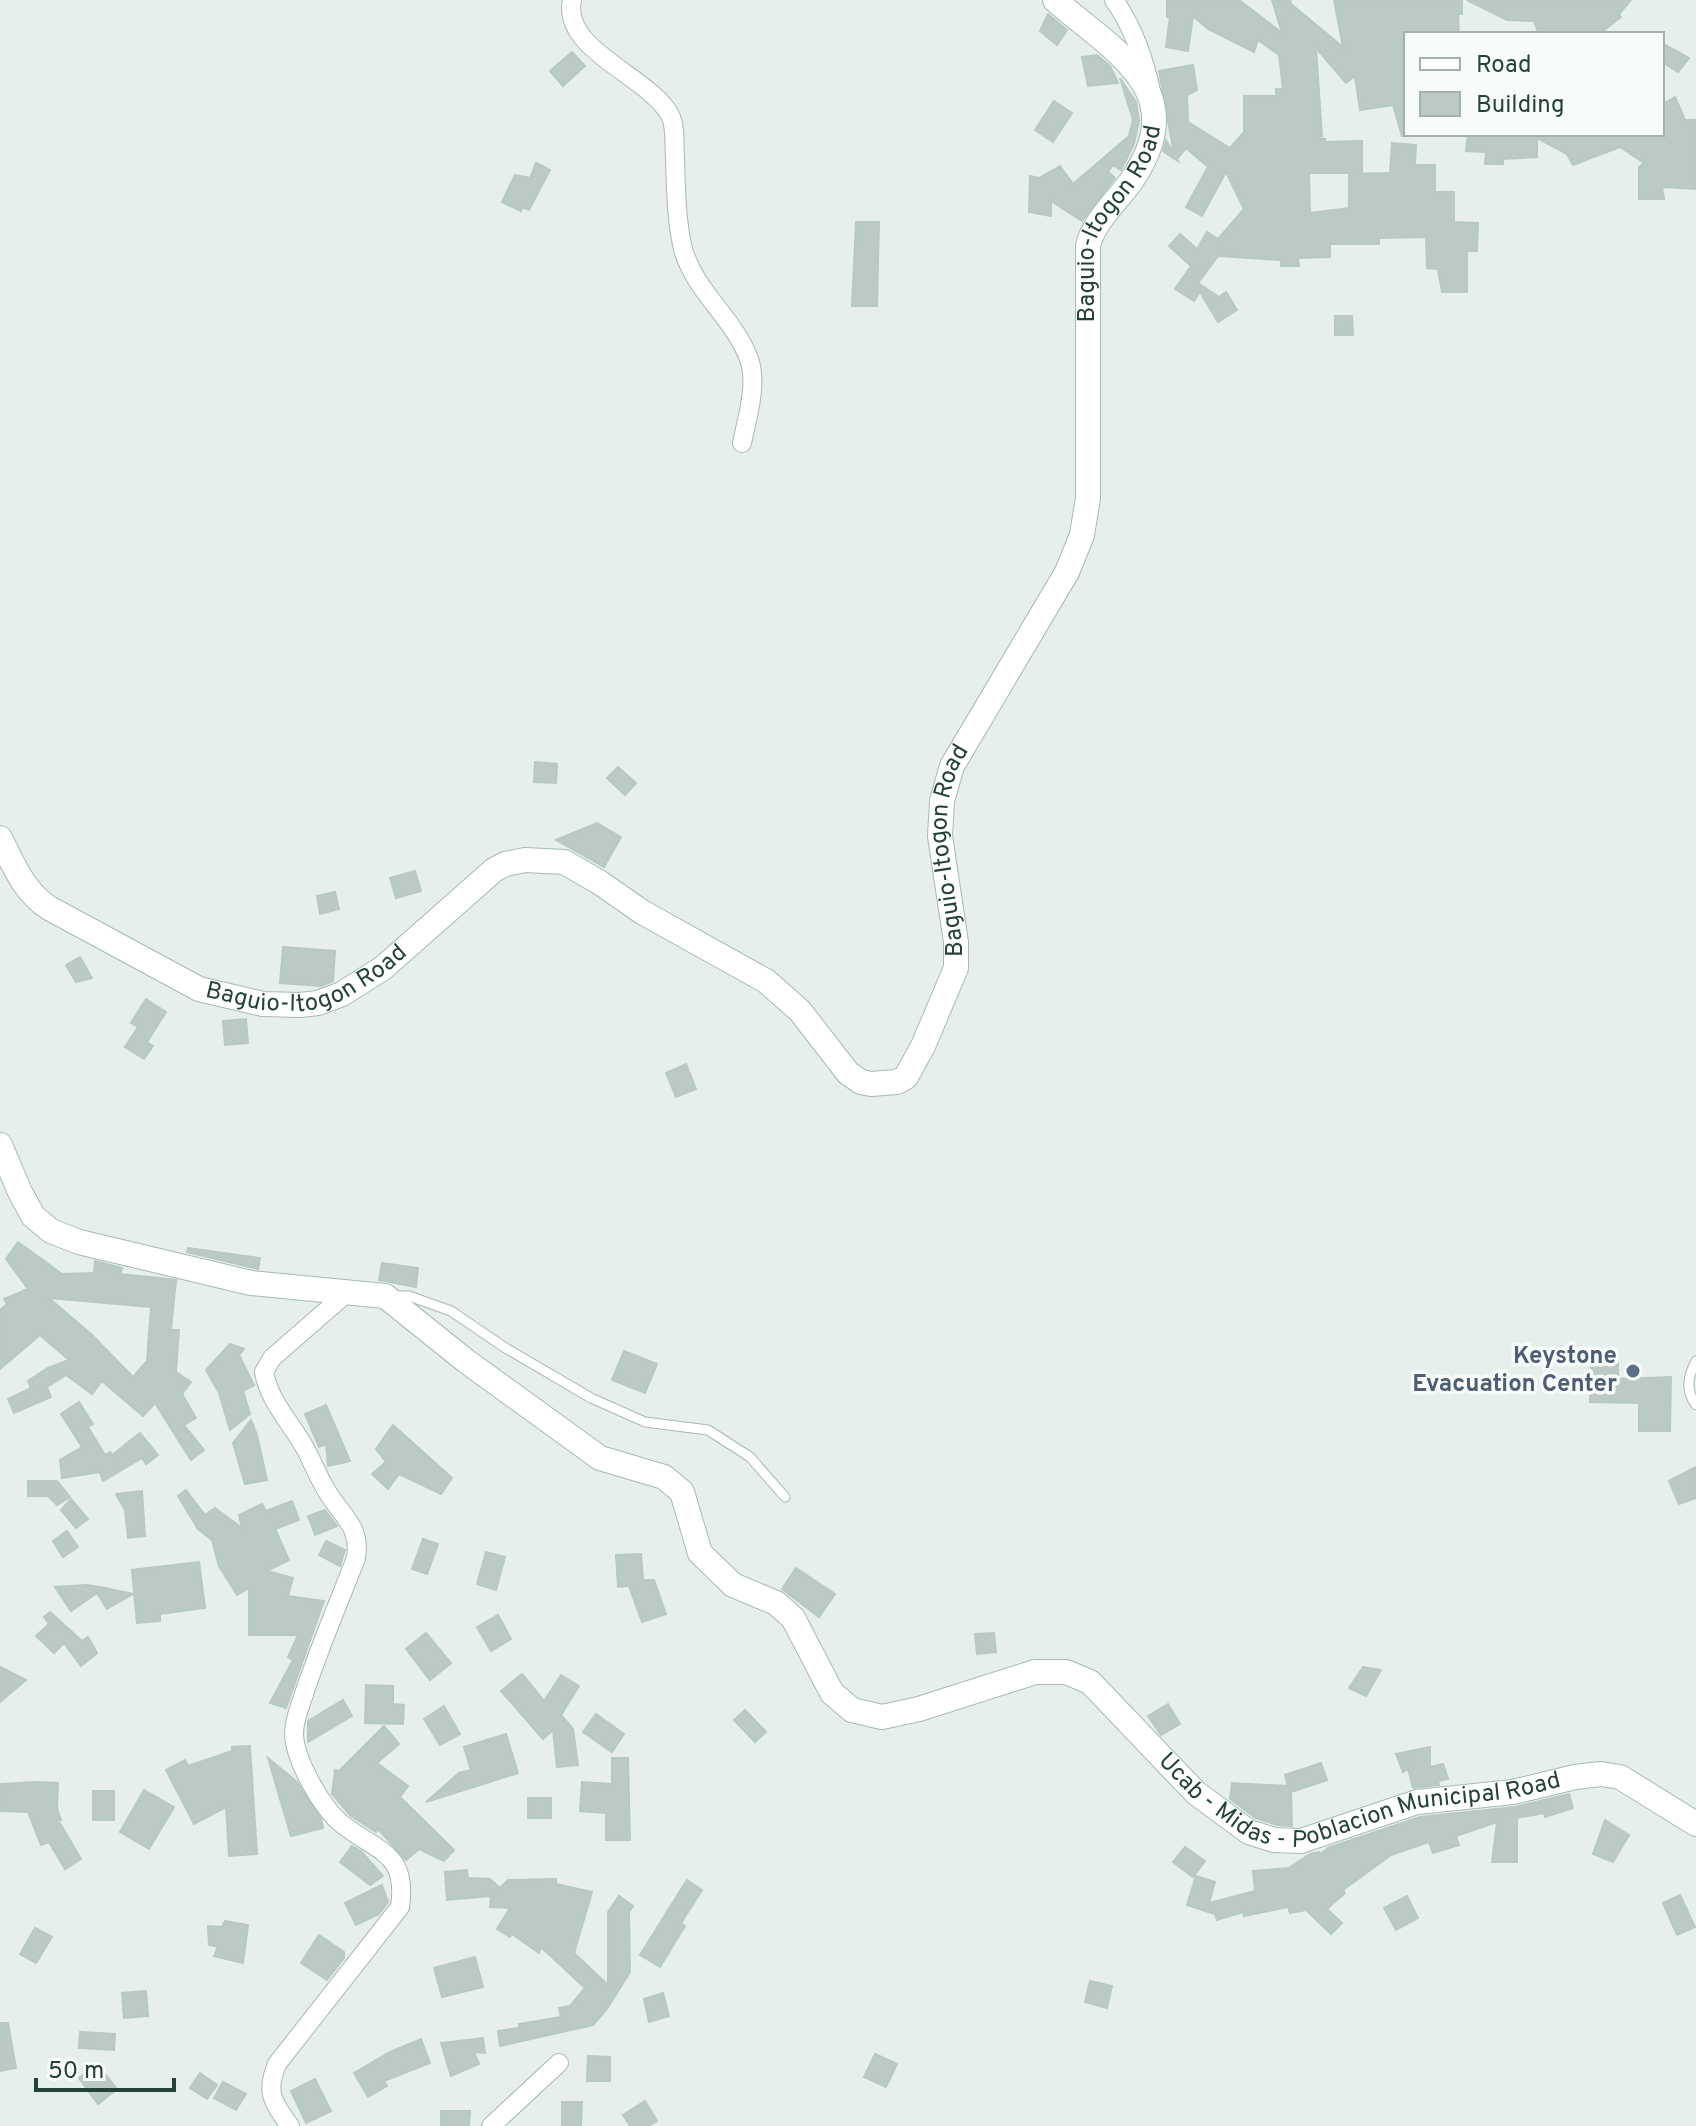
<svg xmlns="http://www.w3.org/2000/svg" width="1696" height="2126" viewBox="0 0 1696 2126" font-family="Overpass,sans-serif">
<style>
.building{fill:#bbcac4;stroke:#b8c9c2;stroke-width:2;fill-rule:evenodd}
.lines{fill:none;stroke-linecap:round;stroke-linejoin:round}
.lane-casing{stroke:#a8b8b2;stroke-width:11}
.street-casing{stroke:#a8b8b2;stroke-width:20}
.secondary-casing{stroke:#a4bbb3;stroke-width:26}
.lane{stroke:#fff;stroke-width:9}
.street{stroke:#fff;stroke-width:18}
.secondary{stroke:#fff;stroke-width:24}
.service-dot{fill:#5c6f8a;stroke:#f7fbf9;stroke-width:3}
.labels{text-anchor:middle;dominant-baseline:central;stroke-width:7;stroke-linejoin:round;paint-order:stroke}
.street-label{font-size:24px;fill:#24423a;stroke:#f7fbf9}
.service-label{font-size:24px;font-weight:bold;fill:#4e5e75;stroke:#f7fbf9;text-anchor:end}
</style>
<rect width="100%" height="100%" fill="#e6efeb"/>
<g class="building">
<path d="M1167,0H1239L1282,33L1272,0H1290L1291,4L1343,47L1334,0H1462V14H1458L1459,34H1406V135L1402,136L1393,105L1360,110L1355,76L1346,83L1316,48L1322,136L1314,138L1325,139V142L1362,141V173H1309L1310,213L1349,208V174L1390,173L1392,143L1416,145L1415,165H1435V192H1454V222L1478,223L1477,251H1467V292H1442L1438,269L1427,268L1426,237L1379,238V244H1330V257L1298,258L1299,266H1281V260L1218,256L1198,283L1219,297L1226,292L1237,310L1218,322L1200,292L1194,301L1175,289L1191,266L1169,246L1180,234L1197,249L1207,232L1218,239L1244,209L1226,172L1202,216L1186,207L1208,167L1186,148L1177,159L1178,161L1163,151L1166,140L1174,154L1159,71L1193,65L1197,90L1187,95L1188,122L1230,148L1244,132V96H1276V89H1283L1279,55L1258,40L1254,52L1208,29L1193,16L1188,51L1166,47L1170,17H1167Z"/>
<path d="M1467,0H1631L1619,14L1621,17L1599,34H1539L1534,21L1507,20Z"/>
<path d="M1048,14L1067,30L1057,45L1040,31Z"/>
<path d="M1662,43L1689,58L1678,72L1662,62Z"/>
<path d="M572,52L585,66L563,86L550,71Z"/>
<path d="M1097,55L1110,66L1118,83L1088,86L1082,57Z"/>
<path d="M1120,78L1136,102L1139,121L1134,144L1121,170L1113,165L1108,172L1115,178L1082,221L1051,201V216L1029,212L1030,176L1039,178L1060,166L1073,184L1129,136L1133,120Z"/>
<path d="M1675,97L1685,120H1696V189L1662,187L1664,199H1639V167L1644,163L1620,147L1573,165L1567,154L1537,138V157L1503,159V164H1485L1486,152L1466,151L1468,134H1662V105Z"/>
<path d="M1054,101L1072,113L1053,142L1035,130Z"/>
<path d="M536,163L550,170L529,210L522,207L521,211L502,202L515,175L530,178Z"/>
<path d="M856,222H879L877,306H852Z"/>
<path d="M1335,316H1352L1353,335H1335Z"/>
<path d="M535,762L557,764L556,783L534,782Z"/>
<path d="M618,767L636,783L625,795L607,778Z"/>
<path d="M597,823L621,837L604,867L556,840Z"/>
<path d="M415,871L421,891L396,898L390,878Z"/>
<path d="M335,892L339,909L320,914L317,896Z"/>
<path d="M283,947L335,951L333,981L321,986L280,983Z"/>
<path d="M80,957L92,978L76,982L66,965Z"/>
<path d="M146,999L166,1012L147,1042L153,1046L144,1059L125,1047L138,1027L131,1023Z"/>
<path d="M246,1019L248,1043L225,1045L223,1021Z"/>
<path d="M686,1064L696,1089L676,1097L666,1073Z"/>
<path d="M18,1242L62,1274L94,1273L95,1261L122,1268L120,1274L176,1280L171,1330H179L176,1372L191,1382L182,1394L196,1418L184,1425L204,1450L191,1460L155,1403L143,1416L102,1381L92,1394L66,1375L47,1387L51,1397L14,1413L8,1399L31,1388L28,1381L48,1368L69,1360L40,1335L0,1369V1310L7,1304L4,1299L28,1289L6,1259ZM49,1298L151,1307L147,1361L133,1377L92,1335Z"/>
<path d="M188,1248L260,1258L258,1269L187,1252Z"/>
<path d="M382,1263L418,1268L416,1287L379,1280Z"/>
<path d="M230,1344L244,1349L239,1355L254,1385L243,1391L250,1414L230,1430L219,1393L206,1370Z"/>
<path d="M624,1351L657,1364L645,1393L612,1380Z"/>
<path d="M1591,1355H1618V1379L1671,1377L1670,1431H1639V1403L1590,1402Z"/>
<path d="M79,1402L93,1424L88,1427L105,1455L110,1452L112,1455L140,1433L158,1455L146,1464L142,1458L103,1481L100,1472L62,1478L60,1460L82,1447L61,1414Z"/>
<path d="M326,1405L350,1461L328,1466L326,1444L319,1447L305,1414Z"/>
<path d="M251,1420L257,1435L267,1480L245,1484L233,1443Z"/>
<path d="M393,1425L452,1478L441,1494L399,1474L388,1489L372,1474L386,1462L376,1449Z"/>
<path d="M1696,1467V1498L1679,1504L1669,1481Z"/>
<path d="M28,1481H57L70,1497L57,1505L48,1496H28Z"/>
<path d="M186,1490L205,1515L215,1508L242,1528L239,1515L262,1504L266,1511L292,1501L299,1520L275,1529L289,1560L267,1571L293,1578L288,1596L324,1601L286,1708L270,1703L293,1660L288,1657L298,1635H249V1588L237,1595L219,1566L212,1540L198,1529L178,1496Z"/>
<path d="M142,1491L145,1536L128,1538L125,1510L116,1494Z"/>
<path d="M71,1499L88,1519L76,1528L61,1510Z"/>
<path d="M325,1510L337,1526L315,1535L308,1516Z"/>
<path d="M67,1531L78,1547L63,1557L53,1541Z"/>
<path d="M423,1539L438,1544L427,1574L412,1569Z"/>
<path d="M326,1541L345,1550L340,1566L319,1555Z"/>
<path d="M486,1552L505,1557L496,1590L477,1584Z"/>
<path d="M641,1554L643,1580H654L666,1614L642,1622L629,1586L618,1587L616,1555Z"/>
<path d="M199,1562L205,1608L160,1614V1621L137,1623L132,1570Z"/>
<path d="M796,1568L835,1594L819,1617L782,1589Z"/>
<path d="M87,1585L105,1588L133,1594L107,1609L97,1593L71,1611L55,1587Z"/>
<path d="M50,1612L82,1641L88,1637L97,1653L81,1666L64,1643L54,1653L36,1636L49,1624L44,1617Z"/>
<path d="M498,1615L511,1639L491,1651L477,1627Z"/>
<path d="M426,1633L451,1663L430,1680L406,1649Z"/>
<path d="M994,1633L996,1652L977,1654L975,1634Z"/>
<path d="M0,1667L26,1680L0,1702Z"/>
<path d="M1363,1667L1381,1670L1366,1696L1349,1688Z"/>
<path d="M522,1674L544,1701L561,1675L579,1686L561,1715L573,1729L578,1765L557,1767L553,1730L543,1739L501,1691Z"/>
<path d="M366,1685L393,1686V1704L404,1705L403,1724L365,1723Z"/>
<path d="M343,1700L352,1716L308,1742V1721Z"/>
<path d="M1168,1704L1180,1724L1161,1735L1148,1716Z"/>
<path d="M444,1706L460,1734L440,1745L424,1719Z"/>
<path d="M745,1710L766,1732L755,1742L734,1720Z"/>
<path d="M596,1714L624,1734L612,1752L583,1732Z"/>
<path d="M384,1726L399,1744L377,1763L408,1786L400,1797L454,1850L444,1861L419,1849L406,1860L378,1829L376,1832L350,1815L332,1794L335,1770L339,1771Z"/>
<path d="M506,1734L518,1773L426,1802L459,1773L471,1770L464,1747Z"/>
<path d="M250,1746L257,1854L229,1856L226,1807L194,1824L166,1770L185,1760L188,1766L232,1751V1747Z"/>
<path d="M1430,1747V1767L1443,1764L1448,1779L1438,1781L1439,1785L1413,1788L1408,1769L1403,1772L1396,1754Z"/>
<path d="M268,1758L297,1782L321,1819L323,1828L291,1836Z"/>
<path d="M612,1758H628L630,1840H606V1813L580,1811L582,1782L612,1784Z"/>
<path d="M1321,1763L1327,1780L1291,1792L1292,1826L1277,1825L1256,1818L1230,1799L1232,1783L1288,1786L1285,1775Z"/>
<path d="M35,1782L58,1783L57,1808L61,1820H58L81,1859L65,1869L49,1842L41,1845L28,1812L0,1811V1784Z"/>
<path d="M144,1790L174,1807L149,1849L120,1832Z"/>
<rect x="93" y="1791" width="21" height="29"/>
<path d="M1569,1794L1573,1808L1545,1817L1544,1813L1517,1818V1862H1492L1497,1822L1456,1836L1459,1845L1433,1853L1429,1842L1391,1855L1343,1890L1345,1893L1327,1909L1342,1923L1331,1934L1306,1910L1290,1913L1288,1907L1244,1916L1243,1912L1217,1920L1215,1914L1187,1905L1196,1876L1215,1882L1209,1903L1255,1891L1253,1871L1289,1868L1310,1854L1319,1852L1321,1854L1328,1848L1420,1817L1515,1807Z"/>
<rect x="528" y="1798" width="23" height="20"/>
<path d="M1605,1820L1629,1835L1613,1862L1593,1854Z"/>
<path d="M352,1846L361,1851L383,1876L370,1885L340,1862Z"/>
<path d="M1185,1847L1205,1861L1193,1877L1173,1862Z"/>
<path d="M467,1870L468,1878L490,1879L500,1888L508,1880L556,1879V1884L592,1892L574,1953L608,1985V1912L619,1896L633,1906L629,1912L630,1972L607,2009L593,2025L500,2046L498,2031L519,2028V2024L561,2017L559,2008L570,2006L585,1988L541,1947L539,1953L512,1934L510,1937L497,1929L510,1908L490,1907L491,1896L447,1900L445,1872Z"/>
<path d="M687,1880L702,1890L681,1923L685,1926L660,1967L640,1955Z"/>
<path d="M382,1885L388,1902L379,1914L356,1925L345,1903Z"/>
<path d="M1680,1895L1695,1927L1677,1935L1663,1903Z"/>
<path d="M1407,1896L1418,1918L1396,1930L1384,1908Z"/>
<path d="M225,1921L248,1925L243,1963L214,1956L218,1947L209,1945L208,1926L222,1927Z"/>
<path d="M35,1928L52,1937L36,1963L20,1954Z"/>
<path d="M319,1935L344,1952V1958L327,1980L301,1963Z"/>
<path d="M475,1957L483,1987L442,1997L434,1968Z"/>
<path d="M1090,1981L1112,1986L1107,2008L1085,2002Z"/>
<path d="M146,1991L148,2016L124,2018L122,1993Z"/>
<path d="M663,1993L669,2016L649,2022L644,1999Z"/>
<path d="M0,2023H8L16,2068L0,2071Z"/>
<path d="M80,2032L115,2034L114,2050L79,2048Z"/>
<path d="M483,2038L485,2053L474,2052L479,2064L451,2076L441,2043Z"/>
<path d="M421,2039L430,2063L384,2081L387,2086L368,2097L354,2073L390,2052Z"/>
<path d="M875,2054L897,2064L886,2087L864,2077Z"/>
<path d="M588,2056L610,2057V2081H587Z"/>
<path d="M97,2064L117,2089L98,2104L79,2078Z"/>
<path d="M200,2073L217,2085L207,2099L190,2088Z"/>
<path d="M315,2079L331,2111L306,2123L291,2091Z"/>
<path d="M223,2082L246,2094L236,2110L214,2098Z"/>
<path d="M645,2101L657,2121L648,2126H630L623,2115Z"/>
<path d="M562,2102H582L581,2126H562Z"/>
<path d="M441,2111H470L469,2126H441Z"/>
</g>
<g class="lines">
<defs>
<g id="lane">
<path d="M393,1296H409L451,1311L504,1347L591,1398L645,1422L708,1430L750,1457L785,1497"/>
<path d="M1696,1361C1688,1376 1685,1390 1696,1405"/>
</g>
<g id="street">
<path d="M572,0C561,50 649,76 670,115C676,126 674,145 675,158C676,188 676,219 683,249C695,292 734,318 749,359C758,384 747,418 742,443"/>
<path d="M1114,0C1133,27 1144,58 1151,91"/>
<path d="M290,2126C273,2102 265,2093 277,2064L400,1907C408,1852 377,1852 342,1824C322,1808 294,1759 294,1733C294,1719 301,1704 305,1691C320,1646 339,1602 356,1558C361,1527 343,1517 328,1493C319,1479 313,1463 305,1448C291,1423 269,1401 264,1372L272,1358L349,1291"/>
<path d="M491,2126L559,2063"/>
</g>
<g id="secondary">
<path id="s1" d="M0,838C13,864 24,892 49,908L199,989L263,1004L300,1005L318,1003L342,994L383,968L494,870L505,864L525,860L564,862L599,882L642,912L766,981L800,1011L848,1073L861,1082L871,1084L897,1082L906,1077L923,1046L956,968V942L940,836L942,801L952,766L1067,572L1082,535L1088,498V246C1093,222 1118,200 1132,180C1193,90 1115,53 1055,0"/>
<path id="s2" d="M0,1145L20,1192L33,1216L51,1231L79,1242L251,1283L385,1296L466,1361L600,1458L664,1477L682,1492L700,1553L733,1585L776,1603L793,1618L832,1693L852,1710L882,1717L919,1709L1035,1672H1066L1090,1682L1196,1793L1249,1832L1274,1840L1301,1841L1417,1802L1513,1792L1575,1777L1601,1774L1620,1777L1696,1824"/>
</g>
</defs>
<use href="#lane" class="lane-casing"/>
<use href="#street" class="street-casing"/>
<use href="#secondary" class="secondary-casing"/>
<use href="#lane" class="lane"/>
<use href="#street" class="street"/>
<use href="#secondary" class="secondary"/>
</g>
<circle class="service-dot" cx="1633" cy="1371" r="8"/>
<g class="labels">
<g class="street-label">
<text stroke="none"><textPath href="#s1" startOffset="2004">Baguio-Itogon Road</textPath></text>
<text stroke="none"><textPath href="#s1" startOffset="1332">Baguio-Itogon Road</textPath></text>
<text stroke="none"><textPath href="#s1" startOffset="372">Baguio-Itogon Road</textPath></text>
<text stroke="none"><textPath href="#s2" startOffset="1662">Ucab - Midas - Poblacion Municipal Road</textPath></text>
</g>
<g class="service-label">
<text x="1617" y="1357">Keystone<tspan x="1617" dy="28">Evacuation Center</tspan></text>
</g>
</g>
<rect x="1404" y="32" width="260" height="104" fill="#f7fbf9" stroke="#a3b1ad" stroke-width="2"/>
<rect x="1420" y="58" width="40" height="12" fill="#ffffff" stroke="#a3b1ad" stroke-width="2"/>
<text x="1476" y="72" font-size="24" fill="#24423a">Road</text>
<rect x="1420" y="92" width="40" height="24" fill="#bbcac4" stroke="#a3b1ad" stroke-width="2"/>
<text x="1476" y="112" font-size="24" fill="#24423a">Building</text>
<path d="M36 2078v12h138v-12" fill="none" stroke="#24423a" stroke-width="4"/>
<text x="48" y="2078" font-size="24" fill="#24423a" stroke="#f7fbf9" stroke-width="6" paint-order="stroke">50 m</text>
</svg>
